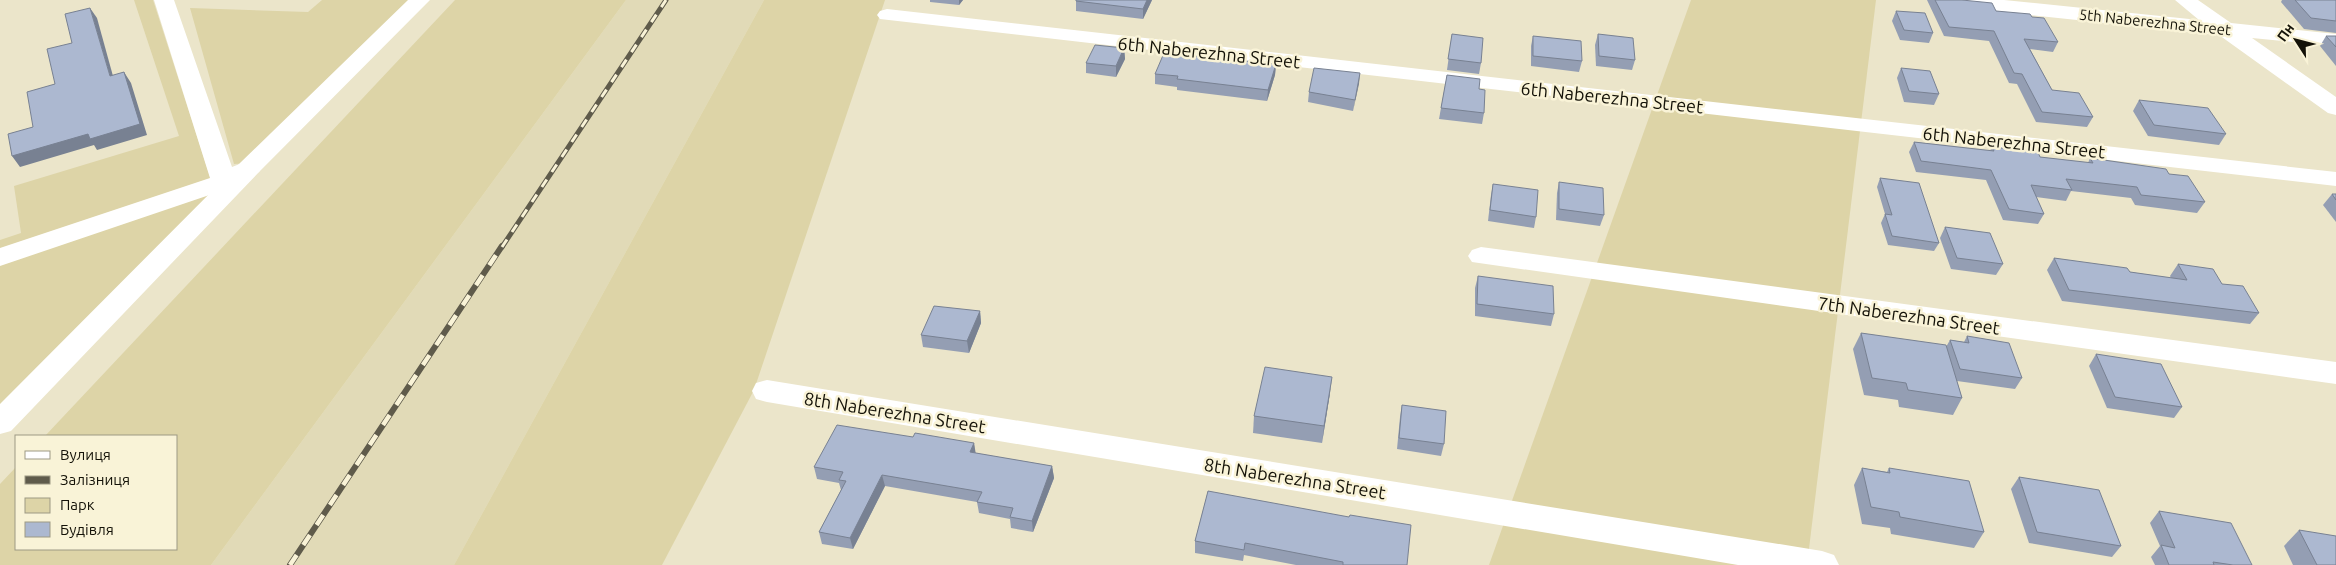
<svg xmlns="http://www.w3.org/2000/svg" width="2336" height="565" viewBox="0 0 2336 565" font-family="Ubuntu,sans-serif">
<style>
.built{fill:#e1dab7}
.green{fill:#ddd4a7}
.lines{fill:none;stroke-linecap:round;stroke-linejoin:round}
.street{fill:#fff;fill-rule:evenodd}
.primary{fill:#fff;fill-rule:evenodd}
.rail-far1-casing{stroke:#5f5b4b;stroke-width:5}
.rail-casing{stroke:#5f5b4b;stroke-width:6}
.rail-far1{stroke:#f9f3d7;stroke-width:3;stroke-dasharray:9;stroke-linecap:butt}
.rail{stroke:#f9f3d7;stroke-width:4.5;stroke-dasharray:12;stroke-linecap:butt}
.wall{fill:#949eb3}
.shaded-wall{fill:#788192}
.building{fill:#acb8d0;stroke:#788192}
.labels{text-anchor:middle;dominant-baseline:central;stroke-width:5;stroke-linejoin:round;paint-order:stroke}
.far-street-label{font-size:15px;fill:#141208;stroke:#f9f3d7}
.street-label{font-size:18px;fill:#141208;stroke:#f9f3d7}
</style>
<rect width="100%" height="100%" fill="#ebe5ca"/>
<path class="built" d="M626,0H764L454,565H211Z"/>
<g class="green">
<path d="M134,0H153L212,183L0,253V240L21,233L14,186L179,136Z"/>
<path d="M322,0H409L248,163L234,164L190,8L308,12Z"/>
<path d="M455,0H626L211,565H0V484L16,467V549H176V436H45Z"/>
<path d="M764,0H885L754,390L662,565H454Z"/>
<path d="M1691,0H1876L1807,565H1489Z"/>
<path d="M222,187L0,406V261Z"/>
</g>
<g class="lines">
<g class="street">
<path d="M154,0H174L232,167L250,160L259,162L262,167L259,172L233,187L0,266V248L210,178Z"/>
<path d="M1933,0H2004L2199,20L2175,0H2198L2231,23L2336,34V46L2252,38L2336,97V115L2328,113L2219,35L1943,6L1936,4Z"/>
<path d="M887,9L2336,172V186L880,19L877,15L880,11Z"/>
<path d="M1481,247L2336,362V384L1472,262L1468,256L1472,250Z"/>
<path d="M767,380L1822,551L1834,555L1839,565H1738L767,402L756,399L752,391L756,383Z"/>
</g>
<path class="primary" d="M408,0H430L259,172L11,431L0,434V404L241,162Z"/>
<defs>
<path id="rail-far1" d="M502,247L666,0"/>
<path id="rail" d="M290,565L502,246"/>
</defs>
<use href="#rail-far1" class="rail-far1-casing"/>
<use href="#rail" class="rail-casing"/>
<use href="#rail-far1" class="rail-far1"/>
<use href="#rail" class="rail"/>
</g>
<g class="wall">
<path d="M930,0H963L959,5L930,2Z"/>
<path d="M1076,0H1152L1143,19L1076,11Z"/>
<path d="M1927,0H1962L1996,11L2032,17L2058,42L2053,52L2030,49L2052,90L2093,117L2087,127L2036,122L2017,84L2009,83L1989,41L1944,36Z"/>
<path d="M2282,0H2336V33L2304,29L2281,2Z"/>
<path d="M1896,11L1933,33L1929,43L1900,40L1892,21Z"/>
<path d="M1452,34L1481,63L1479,74L1447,70Z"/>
<path d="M1598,34L1635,60L1632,70L1596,66L1595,45Z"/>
<path d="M1533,36L1582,61L1579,72L1531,66V46Z"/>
<path d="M2326,36H2336V66L2320,46Z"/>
<path d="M1124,48L1125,59L1116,77L1086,73V63Z"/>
<path d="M1276,64L1275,75L1267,101L1177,90V87L1155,84V74Z"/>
<path d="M1901,68L1939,94L1934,105L1904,102L1897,78Z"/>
<path d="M1360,73L1353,111L1308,102L1309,92Z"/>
<path d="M1447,75L1479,89L1484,113L1482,124L1439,119Z"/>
<path d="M2139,100L2226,134L2219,145L2148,136L2133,111Z"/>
<path d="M1914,142L1990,151L1992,147L2040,157L2088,163L2090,158L2169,174L2205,202L2197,213L2135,205L2131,198L2071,191L2066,201L2036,197L2044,214L2038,224L2003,220L1986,180L1916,172L1909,152Z"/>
<path d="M1880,178L1939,243L1934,251L1888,245L1881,223L1885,214L1877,187Z"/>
<path d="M1559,182L1604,215L1600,226L1556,220L1557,193Z"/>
<path d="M1493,184L1536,217L1534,228L1488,221L1491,195Z"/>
<path d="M2332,194H2336V222L2323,205Z"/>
<path d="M1945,227L2003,264L1996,275L1951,269L1940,238Z"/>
<path d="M2054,258L2130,272L2171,278L2170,276L2178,264L2222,284L2259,313L2250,324L2062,301L2047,270Z"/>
<path d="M1478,276L1554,314L1551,326L1475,316V288Z"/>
<path d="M980,311L981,323L969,353L923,347L921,335Z"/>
<path d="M1861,333L1946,347L1950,340L1964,342L1967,336L2022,378L2015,389L1957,381L1962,398L1953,415L1899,407L1898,400L1864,395L1853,349Z"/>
<path d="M2096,354L2182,407L2174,418L2107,408L2089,366Z"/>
<path d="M1330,393L1322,443L1253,433L1254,416Z"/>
<path d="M1402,405L1444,444L1441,456L1397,449L1400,417Z"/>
<path d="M913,437L974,443L975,453L1052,466L1054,478L1033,532L1011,528L1010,519L979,513L977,502L885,486L853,549L822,544L819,532L841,490L839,483L817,479L814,467Z"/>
<path d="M1862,468L1887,472L1889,468L1984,532L1974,548L1891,534L1890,528L1862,524L1854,485Z"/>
<path d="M2019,477L2121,546L2112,557L2029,543L2011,489Z"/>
<path d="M1208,491L1407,565H1296L1244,555L1243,561L1195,553V541Z"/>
<path d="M2159,511L2252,565H2155L2151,557L2160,546L2150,523Z"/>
<path d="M2299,530L2336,565H2293L2284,546Z"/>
</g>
<g class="shaded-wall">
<path d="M959,0H963L959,5Z"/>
<path d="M1147,0H1152L1143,19V9Z"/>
<path d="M90,8L97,18L116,87L110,76Z"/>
<path d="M1124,48L1125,59L1116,77V66Z"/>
<path d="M1276,64L1275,75L1267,101L1268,90Z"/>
<path d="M124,72L131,83L147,135L97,150L94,145L20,167L12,156Z"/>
<path d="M1360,73L1359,84L1353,111L1355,100Z"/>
<path d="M980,311L981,323L969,353L967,341Z"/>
<path d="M1332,377L1330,393L1322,443L1324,426Z"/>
<path d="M974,443L976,455L970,452Z"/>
<path d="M1052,466L1054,478L1033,532L1032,521Z"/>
<path d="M882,475L885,486L853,549L850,538Z"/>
</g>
<g class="building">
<path d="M1076,0H1147L1143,9L1076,1Z"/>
<path d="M1935,0H1962L1992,3L1996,11L2030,14L2032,17L2044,18L2058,42L2024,39L2052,90L2079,93L2093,117L2042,112L2022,74L2014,73L1994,31L1949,27Z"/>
<path d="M2295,0H2336V21L2311,18Z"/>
<path d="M90,8L110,76L124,72L140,124L90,139L88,134L12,156L8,134L33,127L27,92L55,84L47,49L72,43L65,14Z"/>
<path d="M1896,11L1925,13L1933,33L1904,30Z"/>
<path d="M1452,34L1483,38L1481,63L1448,59Z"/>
<path d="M1598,34L1633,38L1635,60L1599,56Z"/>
<path d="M1533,36L1581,41L1582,61L1533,56Z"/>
<path d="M2326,36H2336V47Z"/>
<path d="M1095,45L1124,48L1116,66L1086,63Z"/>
<path d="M1164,53L1276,64L1268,90L1177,79L1178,76L1155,74Z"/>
<path d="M1314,68L1360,73L1355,100L1309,92Z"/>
<path d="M1901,68L1930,71L1939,94L1909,91Z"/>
<path d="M1447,75L1480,79L1479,89L1485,90L1484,113L1441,108Z"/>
<path d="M2139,100L2208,108L2226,134L2154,125Z"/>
<path d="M1914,142L1994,151L1992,147L2038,152L2040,157L2093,163L2090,158L2166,169L2169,174L2188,176L2205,202L2141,195L2137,187L2066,179L2072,190L2031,185L2044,214L2009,209L1991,170L1921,161Z"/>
<path d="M1880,178L1919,183L1939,243L1892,236L1885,214L1892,215Z"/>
<path d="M1559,182L1603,188L1604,215L1559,209Z"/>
<path d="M1493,184L1538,190L1536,217L1490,210Z"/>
<path d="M2332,194H2336V200Z"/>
<path d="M1945,227L1990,233L2003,264L1957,258Z"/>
<path d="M2054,258L2127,268L2130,272L2187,280L2178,264L2213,269L2222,284L2243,286L2259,313L2069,290Z"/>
<path d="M1478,276L1553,286L1554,314L1477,304Z"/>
<path d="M934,306L980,311L967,341L921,335Z"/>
<path d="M1861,333L1946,345L1962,398L1908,390L1906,383L1872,378Z"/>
<path d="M1967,336L2009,343L2022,378L1960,369L1950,340L1969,343Z"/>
<path d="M2096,354L2161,364L2182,407L2115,397Z"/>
<path d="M1265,367L1332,377L1324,426L1254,416Z"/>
<path d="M1402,405L1446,411L1444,444L1399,438Z"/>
<path d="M837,425L913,437L915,433L974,443L970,452L1052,466L1032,521L1010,517L1013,508L977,502L982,492L882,475L850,538L819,532L846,481L839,480L843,472L814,467Z"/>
<path d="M1862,468L1890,473L1889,468L1969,481L1984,532L1900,517L1899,512L1871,507Z"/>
<path d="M2019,477L2099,490L2121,546L2037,532Z"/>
<path d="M1208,491L1349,517L1350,515L1411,525L1407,565H1343V562L1245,543L1244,550L1195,541Z"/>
<path d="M2159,511L2231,523L2252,565H2233L2213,562L2214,565H2169L2161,545L2175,548Z"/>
<path d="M2299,530L2336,536V565H2317Z"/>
</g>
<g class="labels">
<g class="far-street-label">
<text transform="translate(2155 22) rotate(6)">5th Naberezhna Street</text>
</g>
<g class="street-label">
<text transform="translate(1209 52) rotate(6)">6th Naberezhna Street</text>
<text transform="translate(1612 97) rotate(6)">6th Naberezhna Street</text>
<text transform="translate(2014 142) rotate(6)">6th Naberezhna Street</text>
<text transform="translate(1909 315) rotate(8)">7th Naberezhna Street</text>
<text transform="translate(895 412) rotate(9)">8th Naberezhna Street</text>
<text transform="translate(1295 478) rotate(9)">8th Naberezhna Street</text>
</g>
</g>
<rect x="15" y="435" width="162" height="115" fill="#f9f3d7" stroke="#9d9984"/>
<rect x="25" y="451" width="25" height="8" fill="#ffffff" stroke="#9d9984"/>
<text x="60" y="460" font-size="15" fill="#141208">Вулиця</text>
<rect x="25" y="476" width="25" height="8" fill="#5f5b4b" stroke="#9d9984"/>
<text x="60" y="485" font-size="15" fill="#141208">Залізниця</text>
<rect x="25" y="498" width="25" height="15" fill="#ddd4a7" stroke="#9d9984"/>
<text x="60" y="510" font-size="15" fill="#141208">Парк</text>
<rect x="25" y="522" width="25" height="15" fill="#acb8d0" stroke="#9d9984"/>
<text x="60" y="535" font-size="15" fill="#141208">Будівля</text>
<g transform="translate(2296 40) rotate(306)" stroke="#f9f3d7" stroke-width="4" paint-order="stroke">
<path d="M0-4L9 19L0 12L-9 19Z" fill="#141208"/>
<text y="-8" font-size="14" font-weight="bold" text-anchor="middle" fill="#141208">Пн</text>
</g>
</svg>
